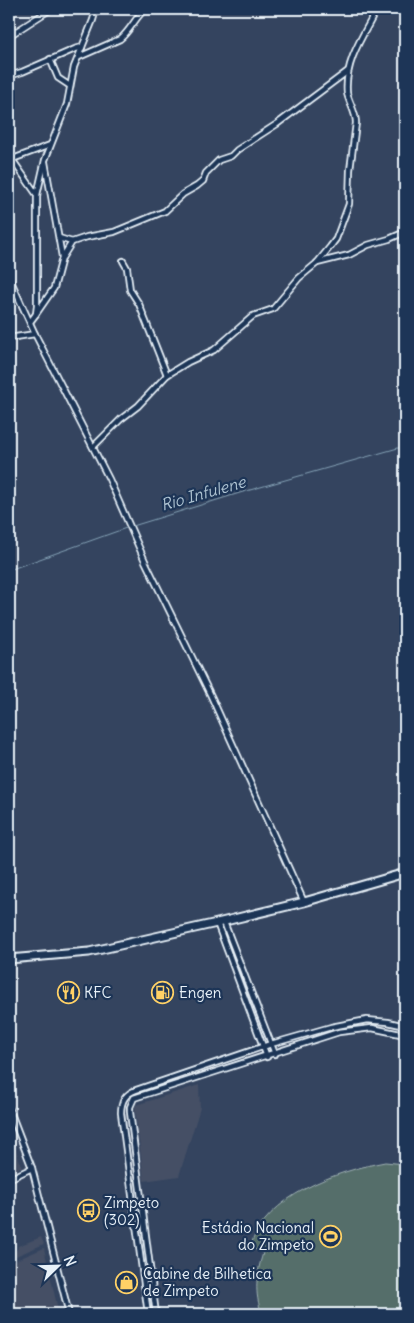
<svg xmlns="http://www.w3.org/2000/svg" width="414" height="1323" viewBox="0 0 414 1323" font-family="Delius,sans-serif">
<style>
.built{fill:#444f65}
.green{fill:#556e6b;stroke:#9eb0b2}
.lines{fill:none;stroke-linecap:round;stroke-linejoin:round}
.stream{stroke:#85a2b6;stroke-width:1}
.minor-casing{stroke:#e8f1f8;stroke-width:8}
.trunk-casing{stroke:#e8f1f8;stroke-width:11}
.minor{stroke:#1d3557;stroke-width:4.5}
.trunk{stroke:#1d3557;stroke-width:7}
.labels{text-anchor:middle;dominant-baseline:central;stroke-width:4.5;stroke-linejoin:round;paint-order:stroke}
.poi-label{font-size:15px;fill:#e8f1f8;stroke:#1d3557;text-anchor:start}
.water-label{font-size:16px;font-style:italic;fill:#aec3d2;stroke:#1d3557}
</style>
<rect width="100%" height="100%" fill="#34445f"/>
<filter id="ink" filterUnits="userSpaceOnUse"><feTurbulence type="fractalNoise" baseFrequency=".02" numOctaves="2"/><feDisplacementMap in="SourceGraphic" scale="10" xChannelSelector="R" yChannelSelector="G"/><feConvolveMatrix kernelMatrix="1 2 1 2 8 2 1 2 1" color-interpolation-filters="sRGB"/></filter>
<g filter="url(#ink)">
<g class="built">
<path d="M199,1085L200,1108L179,1176L144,1181L135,1109L136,1105Z"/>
<path d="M9,1131L22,1167L9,1173Z"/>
<path d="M41,1237L44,1244L9,1259V1253L17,1250L18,1246Z"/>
<path d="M44,1248L59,1314H9V1263Z"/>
</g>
<path class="green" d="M385,1162L405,1164V1314H262C254,1293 256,1275 263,1253L250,1247C266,1196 336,1171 385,1162Z"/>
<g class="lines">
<g class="stream">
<path d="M133,526L243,492L405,446"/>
<path d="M9,570L129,527"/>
</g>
<defs>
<g id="minor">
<path d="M9,36L51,9"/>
<path d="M79,57L120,39C130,31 135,18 145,9"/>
<path d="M50,59L58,78L70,86"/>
<path d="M9,76L22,72L75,49L82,47"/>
<path d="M9,155L37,195"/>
<path d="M10,160L50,145"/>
<path d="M45,162L62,257"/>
<path d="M59,238L72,242"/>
<path d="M123,261L127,268L130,290L139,304L167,375"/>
<path d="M317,263L349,255L368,245L389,239L405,232"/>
<path d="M9,277L35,334L109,479L145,561L211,696L304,902"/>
<path d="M36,314L54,288L62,258L72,242L87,237L114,232L165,211L183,194L197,186L203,181L206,173L219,160L231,156L237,150L277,124L348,71"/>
<path d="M30,322L36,314L37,306V195L45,160L67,104L74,67L93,20L95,13L93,9"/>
<path d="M9,338L35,334"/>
<path d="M93,447L121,419L138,406L167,375L188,362L214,350L253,316L273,309L299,278L317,263L330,247L336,239L349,204L350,170L356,123C356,112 349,103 347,93C344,62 364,34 377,9"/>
<path d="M224,922L275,1054"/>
<path d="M217,923L267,1057"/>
<path d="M9,1108L32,1168L69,1314"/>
<path d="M9,1179L32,1168"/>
<path d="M148,1314L121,1113C121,1101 125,1094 136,1090L271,1044L331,1027L367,1020L388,1022L405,1026"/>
<path d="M156,1314L130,1112V1107L134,1098L339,1032L372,1028L405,1035"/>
</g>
<path id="trunk" d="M9,959L89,952L217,923L304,902L405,873"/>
</defs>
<use href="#minor" class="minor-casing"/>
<use href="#trunk" class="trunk-casing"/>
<use href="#minor" class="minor"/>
<use href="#trunk" class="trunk"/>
</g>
</g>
<defs>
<symbol id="restaurant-ring" viewBox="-11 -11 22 22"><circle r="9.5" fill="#1d3557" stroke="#ffd166" stroke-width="1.5"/><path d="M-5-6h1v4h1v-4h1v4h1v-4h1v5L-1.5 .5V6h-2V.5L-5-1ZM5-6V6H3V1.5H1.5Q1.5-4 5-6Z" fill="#ffd166"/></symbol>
<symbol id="fuel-ring" viewBox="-11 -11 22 22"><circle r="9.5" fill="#1d3557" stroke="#ffd166" stroke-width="1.5"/><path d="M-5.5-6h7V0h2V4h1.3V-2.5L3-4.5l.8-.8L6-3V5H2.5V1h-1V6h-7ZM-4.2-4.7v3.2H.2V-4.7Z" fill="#ffd166"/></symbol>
<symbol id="bus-ring" viewBox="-11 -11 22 22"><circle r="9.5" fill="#1d3557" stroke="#ffd166" stroke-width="1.5"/><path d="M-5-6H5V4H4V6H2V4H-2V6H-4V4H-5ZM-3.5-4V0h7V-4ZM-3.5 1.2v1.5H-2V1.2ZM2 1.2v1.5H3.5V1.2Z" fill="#ffd166"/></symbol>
<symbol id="stadium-ring" viewBox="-11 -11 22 22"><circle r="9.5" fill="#1d3557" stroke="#ffd166" stroke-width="1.5"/><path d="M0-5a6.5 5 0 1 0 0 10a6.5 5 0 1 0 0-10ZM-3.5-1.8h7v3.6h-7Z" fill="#ffd166"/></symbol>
<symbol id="shop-ring" viewBox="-11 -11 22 22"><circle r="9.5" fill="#1d3557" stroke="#ffd166" stroke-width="1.5"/><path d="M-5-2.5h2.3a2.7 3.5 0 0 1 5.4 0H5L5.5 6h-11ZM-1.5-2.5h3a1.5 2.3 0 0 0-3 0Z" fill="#ffd166"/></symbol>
</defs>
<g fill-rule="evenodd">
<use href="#restaurant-ring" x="56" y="980" width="25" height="25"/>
<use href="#fuel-ring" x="150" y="980" width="25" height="25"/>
<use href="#bus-ring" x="76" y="1198" width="25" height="25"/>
<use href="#stadium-ring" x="318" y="1224" width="25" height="25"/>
<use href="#shop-ring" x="114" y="1270" width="25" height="25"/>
</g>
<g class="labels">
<g class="poi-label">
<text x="84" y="992">KFC</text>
<text x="179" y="992">Engen</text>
<text x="104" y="1202">Zimpeto<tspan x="104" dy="17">(302)</tspan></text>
<text x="314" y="1227" text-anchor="end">Estádio Nacional<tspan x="314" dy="17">do Zimpeto</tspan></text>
<text x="143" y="1273">Cabine de Bilhetica<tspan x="143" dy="17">de Zimpeto</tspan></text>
</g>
<g class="water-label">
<text transform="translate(203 493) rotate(-16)">Rio Infulene</text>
</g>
</g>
<rect width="414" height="1323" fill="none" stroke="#1d3557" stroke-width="30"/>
<rect x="15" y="15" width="384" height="1293" fill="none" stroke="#e8f1f8" stroke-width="2" filter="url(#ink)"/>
<g transform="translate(58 1266) rotate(67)" stroke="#1d3557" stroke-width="4" paint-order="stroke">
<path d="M0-4L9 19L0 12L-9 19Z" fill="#e8f1f8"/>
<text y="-8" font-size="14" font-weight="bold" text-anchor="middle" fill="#e8f1f8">N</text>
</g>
</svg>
